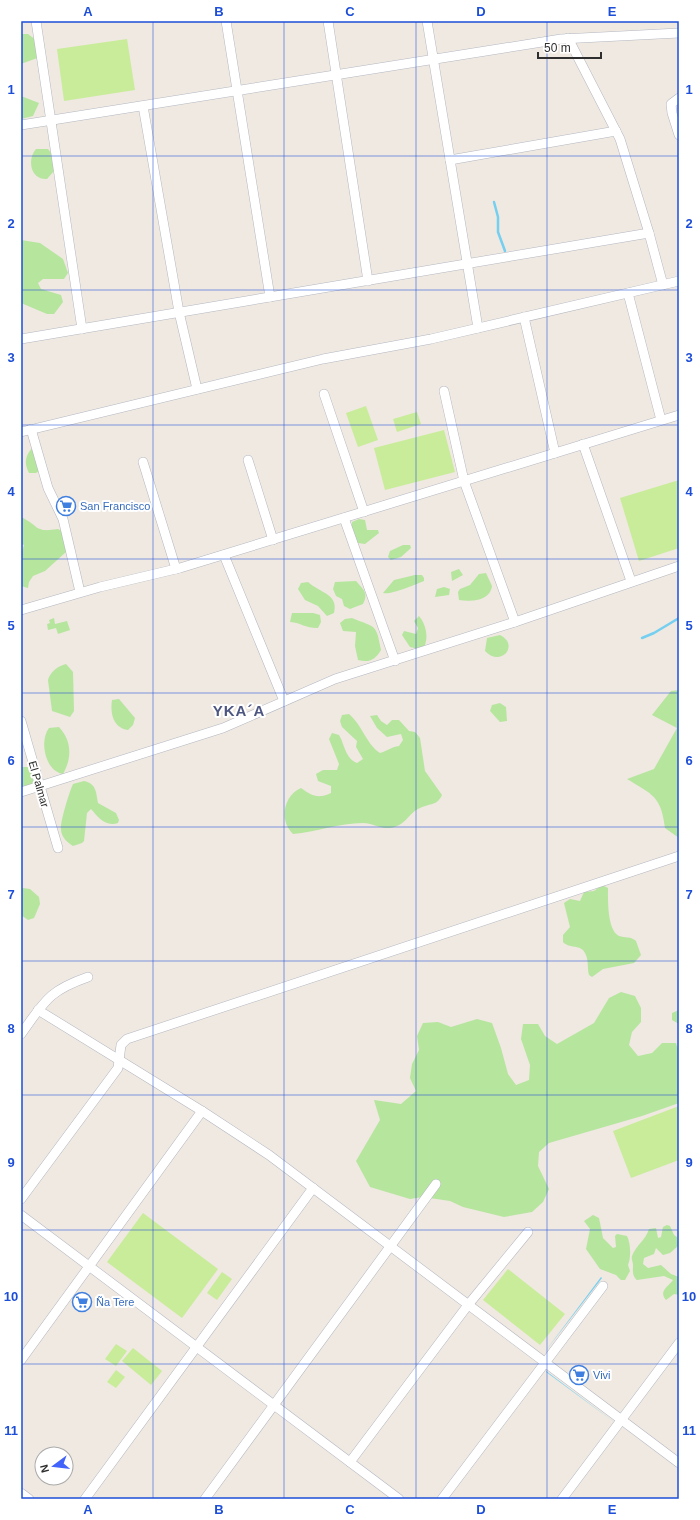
<svg xmlns="http://www.w3.org/2000/svg" width="700" height="1520" viewBox="0 0 700 1520" font-family="Arial,sans-serif">
<style>
.green{fill:#b6e59e}
.pitch{fill:#c9ec9a}
.water{fill:#75cff0}
.lines{fill:none;stroke-linecap:round;stroke-linejoin:round}
.stream{stroke:#75cff0;stroke-width:2.5}
.minor-casing{stroke:#b4b7c1;stroke-width:10}
.minor{stroke:#fff;stroke-width:9}
.grid{fill:none;stroke:#1d4ed8;stroke-width:1;stroke-opacity:0.55}
.labels{text-anchor:middle;dominant-baseline:central;stroke-width:4;stroke-linejoin:round;paint-order:stroke}
.shop-label{font-size:11px;fill:#366cbe;stroke:#fff;text-anchor:start}
.street-label{font-size:11px;fill:#2e2e2e;stroke:#fff}
.district-label{font-size:15px;font-weight:bold;letter-spacing:1px;fill:#4d5680;stroke:#fff}
.neatline{fill:none;stroke:#1d4ed8;stroke-width:1.5}
.grid-label{font-size:13px;text-anchor:middle;font-weight:bold;fill:#1d4ed8}
</style>
<rect width="100%" height="100%" fill="#efe9e1"/>
<g class="green">
<path d="M21,34H28L40,43V57L21,64Z"/>
<path d="M21,96L39,103L33,116L21,119Z"/>
<path d="M36,149H48L54,157V171L47,179C30,180 27,159 36,149Z"/>
<path d="M21,240L40,243L63,259L68,273L64,279H43L38,283L41,289L61,295L63,302L54,314H47L21,303Z"/>
<path d="M34,446L39,471L36,473H29C23,462 26,454 34,446Z"/>
<path d="M21,517C40,526 34,533 58,529L64,532L67,545L66,552L45,571L33,576L29,582L28,588L21,586V555L24,545L21,544Z"/>
<path d="M359,519L365,520L367,530H378L379,533L365,544L358,543L352,538V522Z"/>
<path d="M403,545H410L411,548L401,557L391,560L388,557L390,551Z"/>
<path d="M459,569L463,575L452,581L451,572Z"/>
<path d="M486,573L492,586C490,601 471,602 459,600L458,592L460,589L470,585L479,574Z"/>
<path d="M415,575H422L424,578V581C414,585 391,595 383,593L394,580Z"/>
<path d="M356,581C363,589 369,593 363,604L350,609L344,606L342,599L336,596L333,589L335,582Z"/>
<path d="M308,582C320,593 339,594 334,613L327,616L318,606L305,600L298,589L301,583Z"/>
<path d="M444,587L450,589L449,595L435,597L437,589Z"/>
<path d="M292,613H313L320,615L321,622L318,628C304,628 302,623 290,622Z"/>
<path d="M419,616C426,624 429,638 424,647L418,649L410,647L402,635L404,631L416,634L418,628L414,621Z"/>
<path d="M54,618L55,624L67,621L70,630L58,634L56,628L48,630L47,624L50,623L49,620Z"/>
<path d="M352,618C376,628 376,623 381,650C375,660 369,663 358,660L355,646L356,632L343,631L340,623L345,619Z"/>
<path d="M500,635C520,645 501,668 485,651L487,638Z"/>
<path d="M66,664L73,672L74,711L70,717L52,711L48,680C50,672 58,666 66,664Z"/>
<path d="M679,690V838L665,828C661,796 653,795 627,779L654,769L677,728L652,715L671,691Z"/>
<path d="M119,699L135,718L133,725L128,730C113,728 110,713 112,700Z"/>
<path d="M500,703L506,707L507,721L500,722L490,711L492,705Z"/>
<path d="M349,714C362,725 367,745 380,753C387,751 391,747 399,746L403,740L401,734L387,737L377,728L370,716L377,715L381,721L387,725L392,720H399L409,731L415,732L420,738L425,771L442,795C437,806 430,803 420,808C408,813 406,826 390,828C380,829 372,823 363,823C339,823 316,832 293,834C279,821 283,796 301,788C312,796 318,799 331,793V786L318,781L316,774L323,770H337L339,764L329,739L332,733L339,735C345,745 345,758 357,763L363,759L356,747L357,741L342,727L340,721L342,715Z"/>
<path d="M59,727C72,741 72,758 63,774C45,771 39,741 49,728Z"/>
<path d="M21,767H28L38,769L41,775L34,783L31,792L21,796Z"/>
<path d="M84,781C96,784 96,791 98,803L116,813L119,820L118,823C105,827 98,817 91,809L87,813L84,841L82,843L73,846C67,842 61,837 61,829C60,822 70,790 73,784Z"/>
<path d="M602,885L608,888C608,899 607,930 619,936C625,938 631,936 636,941L641,955L634,963L603,969L592,977L589,975C587,968 589,960 585,953C581,944 569,949 563,942V935L570,927L564,903L570,899L580,901L584,892L594,891Z"/>
<path d="M23,888L30,889L39,897L40,904L34,918L28,920L21,915V889Z"/>
<path d="M621,992L635,996L641,1008V1022L632,1032L629,1045L638,1056L652,1053L662,1043H676L679,1052V1103L642,1116L549,1143L539,1152L538,1166L549,1189L543,1202L532,1212L504,1217L463,1207L450,1201L423,1197L410,1199L370,1187L356,1161L380,1120L374,1100L401,1104L416,1091L410,1078L412,1064L419,1050L417,1036L423,1023L438,1022L451,1027L477,1019L492,1023L501,1048L508,1074L516,1085L529,1080L530,1065L521,1039L523,1024H538L545,1036L557,1044L594,1023L609,998Z"/>
<path d="M679,1010V1024L672,1020V1013Z"/>
<path d="M593,1215L599,1218L603,1238L613,1248L616,1247L615,1236L617,1234L627,1236C631,1244 631,1258 628,1265L630,1271L625,1280H621L616,1275L600,1269L586,1249L590,1229L584,1221Z"/>
<path d="M667,1225L670,1226L674,1235L677,1237L678,1246L670,1253L663,1255L656,1248L654,1254L644,1258L643,1264L648,1268L661,1265L671,1274L679,1277V1295L674,1294L666,1300C658,1291 669,1286 673,1280L664,1276L637,1280C632,1276 633,1271 633,1265C633,1262 631,1259 632,1256C636,1245 646,1240 649,1229L656,1228L658,1238L661,1237L663,1227Z"/>
</g>
<g class="pitch">
<path d="M127,39L135,90L64,101L57,49Z"/>
<path d="M366,406L378,440L358,447L346,413Z"/>
<path d="M417,412L421,424L397,432L393,419Z"/>
<path d="M444,430L455,472L385,490L374,448Z"/>
<path d="M679,480V548L639,561L620,498Z"/>
<path d="M679,1106V1160L631,1178L613,1131Z"/>
<path d="M143,1213L218,1269L182,1318L107,1262Z"/>
<path d="M508,1269L565,1314L540,1345L483,1300Z"/>
<path d="M222,1272L232,1279L217,1300L207,1293Z"/>
<path d="M116,1344L127,1351L116,1366L105,1359Z"/>
<path d="M133,1348L162,1371L151,1385L122,1361Z"/>
<path d="M116,1370L125,1377L116,1388L107,1382Z"/>
</g>
<g class="water">
<path d="M601,1277L602,1278L544,1353Z"/>
<path d="M546,1371L614,1422L546,1372Z"/>
</g>
<g class="lines">
<g class="stream">
<path d="M494,202L498,217V232L505,251"/>
<path d="M642,638L654,633L679,618"/>
</g>
<defs>
<g id="minor">
<path d="M36,21L82,329"/>
<path d="M226,21L270,297"/>
<path d="M328,21L368,281"/>
<path d="M427,21L478,328"/>
<path d="M568,38L620,139L649,233L663,285"/>
<path d="M679,98L671,104L672,113L679,135"/>
<path d="M143,106L179,312L197,389"/>
<path d="M21,125L561,39L679,33"/>
<path d="M450,160L616,131"/>
<path d="M628,293L661,420"/>
<path d="M524,317L555,453"/>
<path d="M21,339L649,233"/>
<path d="M444,391L464,481L515,622"/>
<path d="M324,394L364,512"/>
<path d="M31,429L48,488L63,519L80,592"/>
<path d="M21,432L323,359L431,339L679,281"/>
<path d="M583,444L631,581"/>
<path d="M248,460L273,540"/>
<path d="M143,462L176,569"/>
<path d="M344,518L395,661"/>
<path d="M224,555L284,701"/>
<path d="M21,610L100,587L180,568L679,415"/>
<path d="M21,721L58,848"/>
<path d="M21,792L223,728L335,679L515,622L679,566"/>
<path d="M38,1010L202,1111L269,1155L679,1463"/>
<path d="M21,1034C45,1001 48,991 88,977"/>
<path d="M21,1199L118,1068L121,1045L127,1039L679,856"/>
<path d="M21,1215L399,1499"/>
<path d="M21,1360L202,1111"/>
<path d="M350,1462L468,1305L528,1232"/>
<path d="M21,1493L29,1499"/>
<path d="M85,1499L313,1188"/>
<path d="M205,1499L436,1184"/>
<path d="M442,1499L603,1286"/>
<path d="M562,1499L679,1343"/>
</g>
</defs>
<use href="#minor" class="minor-casing"/>
<use href="#minor" class="minor"/>
</g>
<path class="grid" d="M153,21V1499M284,21V1499M416,21V1499M547,21V1499M21,156H679M21,290H679M21,425H679M21,559H679M21,693H679M21,827H679M21,961H679M21,1095H679M21,1230H679M21,1364H679"/>
<defs>
<symbol id="supermarket-ring" viewBox="-11 -11 22 22"><circle r="9.5" fill="#fff" stroke="#3f7fe0" stroke-width="1.5"/><path d="M-6-5.5h2.5l.6 2H6L4.5 2H-2.5L-4.4-4H-6ZM-1.5 3.2a1.3 1.3 0 1 0 .1 0ZM3 3.2a1.3 1.3 0 1 0 .1 0Z" fill="#3f7fe0"/></symbol>
</defs>
<g fill-rule="evenodd">
<use href="#supermarket-ring" x="55" y="495" width="22" height="22"/>
<use href="#supermarket-ring" x="71" y="1291" width="22" height="22"/>
<use href="#supermarket-ring" x="568" y="1364" width="22" height="22"/>
</g>
<g class="labels">
<g class="shop-label">
<text x="80" y="506">San Francisco</text>
<text x="96" y="1302">Ña Tere</text>
<text x="593" y="1375">Vivi</text>
</g>
<g class="street-label">
<text transform="translate(39 784) rotate(74)">El Palmar</text>
</g>
<g class="district-label">
<text x="239" y="710">YKA´A</text>
</g>
</g>
<rect width="700" height="1520" fill="none" stroke="#ffffff" stroke-width="44"/>
<g transform="translate(54 1466) rotate(255)"><circle r="19" fill="#ffffff" stroke="#ababab"/>
<path d="M0-3L7 15L0 10L-7 15Z" fill="#4264fb"/>
<text y="-6" font-size="11" font-weight="bold" text-anchor="middle" fill="#2e2e2e">N</text>
</g>
<path d="M538 52v6h63v-6" fill="none" stroke="#2e2e2e" stroke-width="2"/>
<text x="544" y="52" font-size="12" fill="#2e2e2e" stroke="#ffffff" stroke-width="3" paint-order="stroke">50 m</text>
<rect x="22" y="22" width="656" height="1476" class="neatline"/>
<g class="grid-label">
<text x="88" y="16">A</text>
<text x="219" y="16">B</text>
<text x="350" y="16">C</text>
<text x="481" y="16">D</text>
<text x="612" y="16">E</text>
<text x="11" y="94">1</text>
<text x="689" y="94">1</text>
<text x="11" y="228">2</text>
<text x="689" y="228">2</text>
<text x="11" y="362">3</text>
<text x="689" y="362">3</text>
<text x="11" y="496">4</text>
<text x="689" y="496">4</text>
<text x="11" y="630">5</text>
<text x="689" y="630">5</text>
<text x="11" y="765">6</text>
<text x="689" y="765">6</text>
<text x="11" y="899">7</text>
<text x="689" y="899">7</text>
<text x="11" y="1033">8</text>
<text x="689" y="1033">8</text>
<text x="11" y="1167">9</text>
<text x="689" y="1167">9</text>
<text x="11" y="1301">10</text>
<text x="689" y="1301">10</text>
<text x="11" y="1435">11</text>
<text x="689" y="1435">11</text>
<text x="88" y="1514">A</text>
<text x="219" y="1514">B</text>
<text x="350" y="1514">C</text>
<text x="481" y="1514">D</text>
<text x="612" y="1514">E</text>
</g>
</svg>
